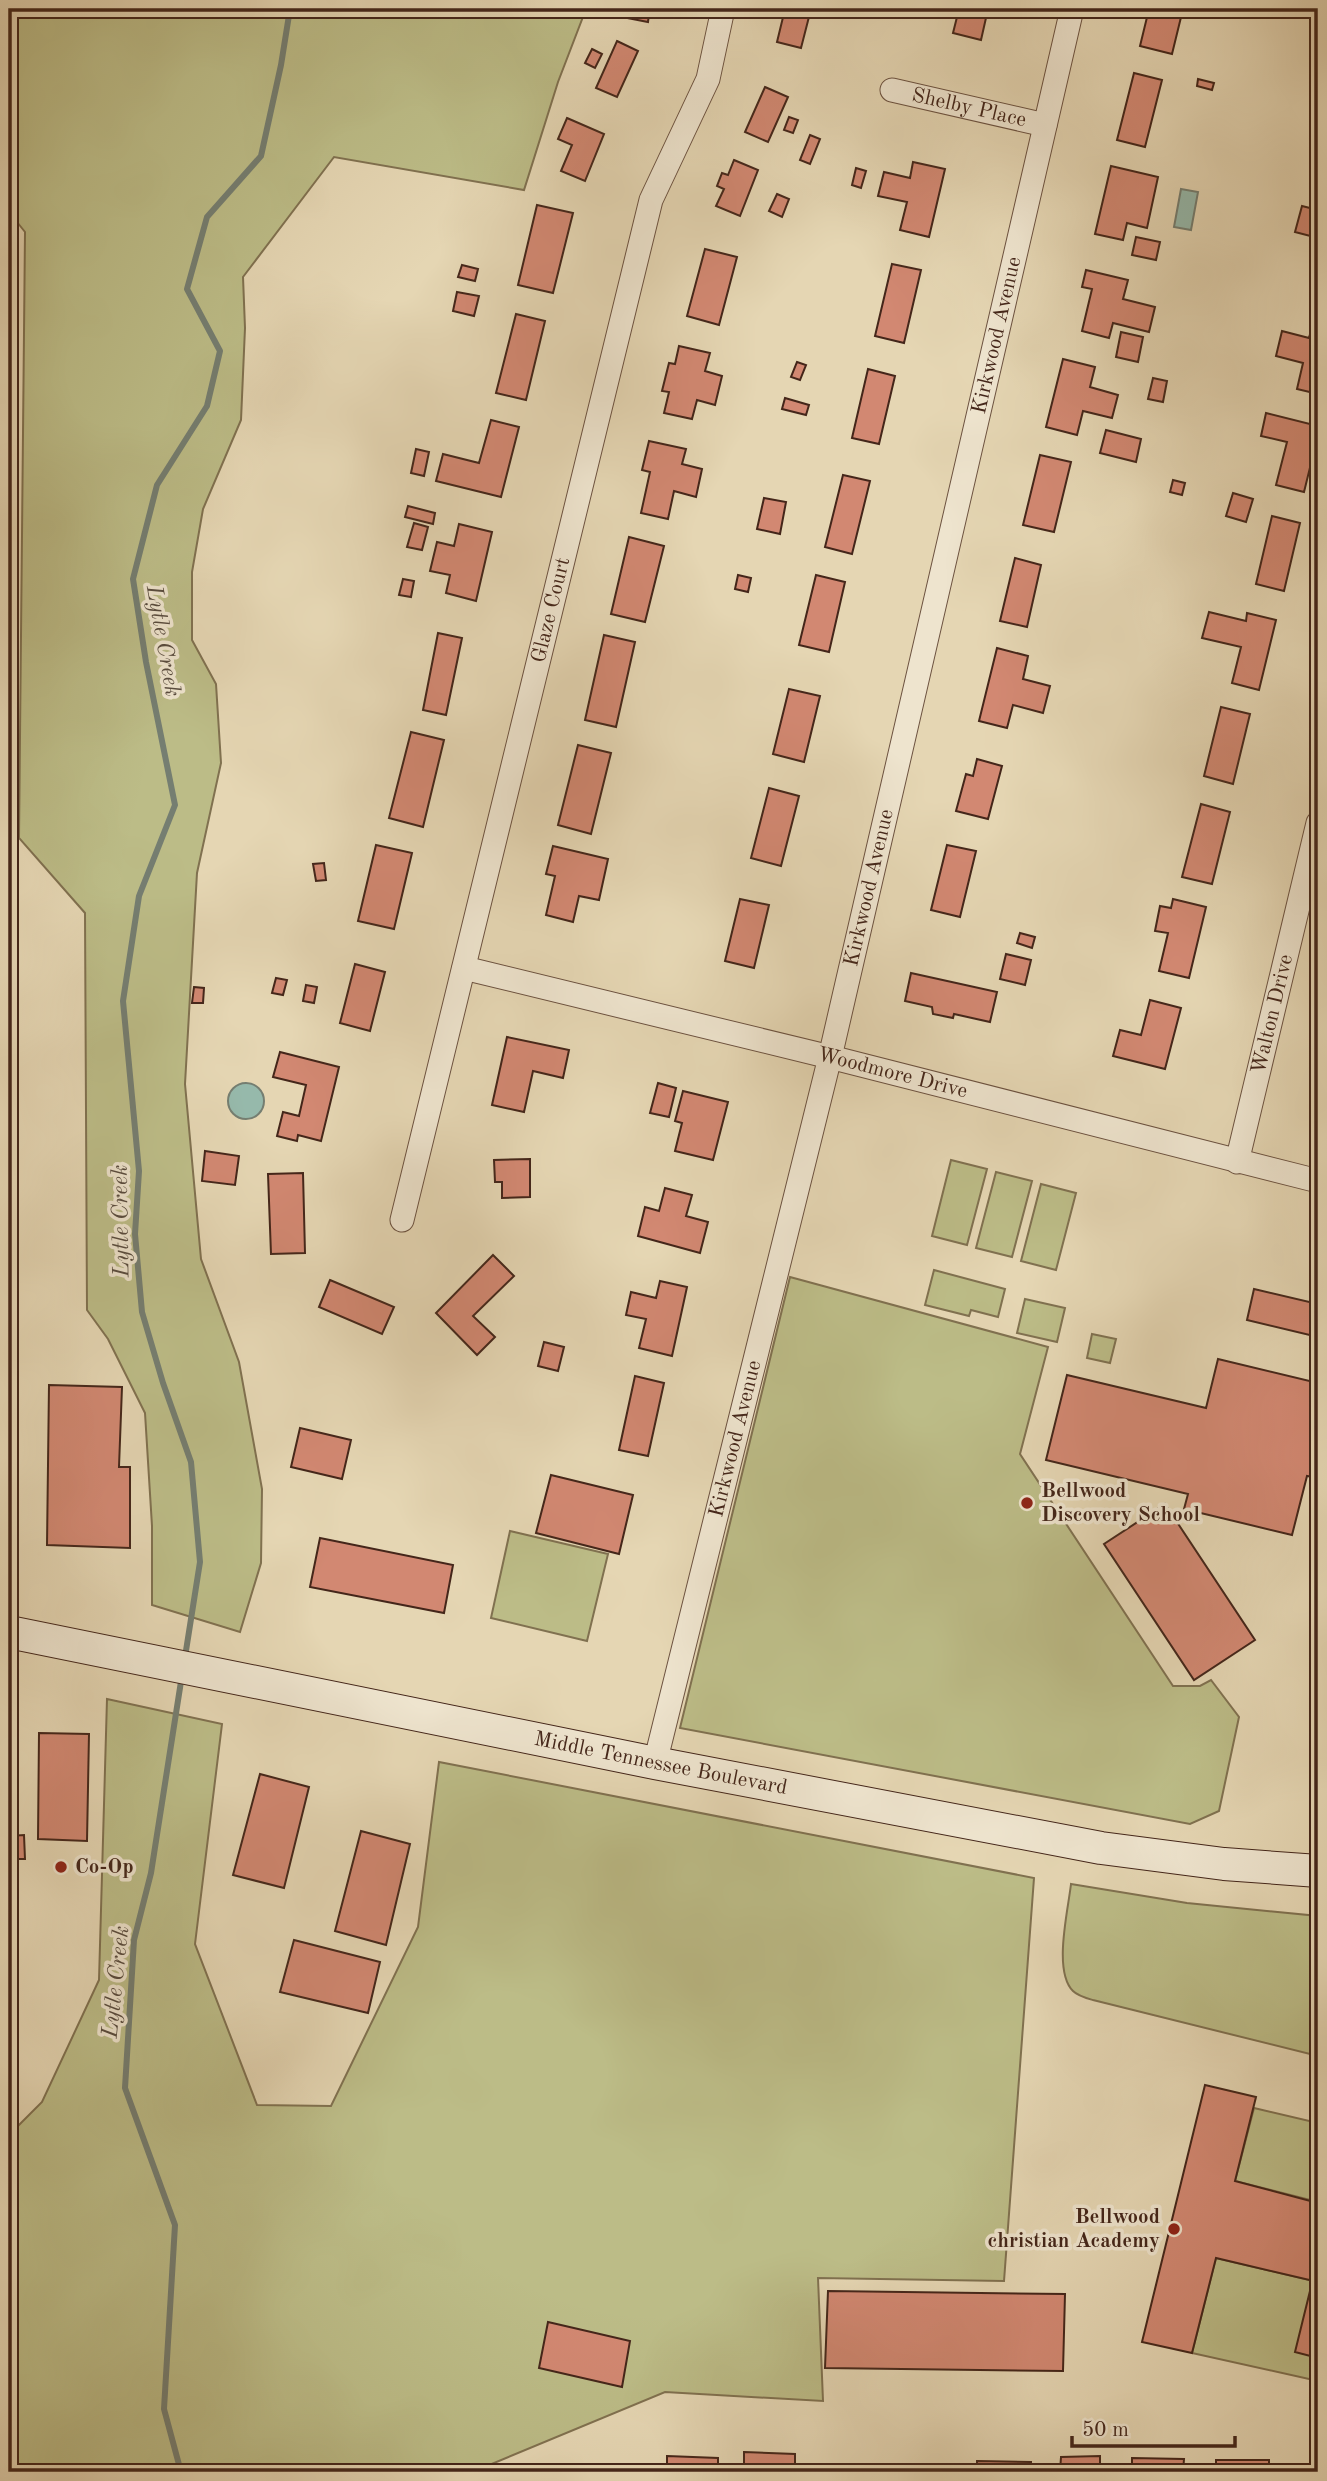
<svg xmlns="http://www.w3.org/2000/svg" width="1327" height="2481" viewBox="0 0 1327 2481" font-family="'Old Standard TT',serif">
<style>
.green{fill:#bcbc87;stroke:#807150;stroke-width:2}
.water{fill:#96b9ab;stroke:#757e71;stroke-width:2}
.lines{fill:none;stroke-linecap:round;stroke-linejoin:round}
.stream{stroke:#757e71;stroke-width:6}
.building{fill:#d28872;stroke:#44261a;stroke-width:2}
.street-casing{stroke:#6c5240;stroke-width:25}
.secondary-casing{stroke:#44261a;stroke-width:34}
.street{stroke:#eee4ce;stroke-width:23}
.secondary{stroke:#eee4ce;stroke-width:32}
.poi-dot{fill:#8f2418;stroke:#eee4ce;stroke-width:2.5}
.labels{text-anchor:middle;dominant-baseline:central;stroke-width:7;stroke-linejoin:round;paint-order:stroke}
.street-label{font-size:21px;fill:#44261a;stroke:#eee4ce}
.poi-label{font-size:21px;font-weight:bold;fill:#44261a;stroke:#eee4ce;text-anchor:start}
.water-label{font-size:23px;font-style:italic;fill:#584b3e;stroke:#eee4ce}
</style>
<rect width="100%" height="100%" fill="#e5d6b3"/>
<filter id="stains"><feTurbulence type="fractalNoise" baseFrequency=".00286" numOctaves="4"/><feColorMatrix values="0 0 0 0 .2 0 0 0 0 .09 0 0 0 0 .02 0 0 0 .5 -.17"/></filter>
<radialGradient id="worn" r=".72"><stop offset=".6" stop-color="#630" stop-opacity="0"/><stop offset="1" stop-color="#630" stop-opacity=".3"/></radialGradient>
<g class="green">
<path d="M9,9H586L558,82L524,190L334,157L243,277L245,328L241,420L203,509L192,572V640L216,684L221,763L197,873L185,1084L201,1259L239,1362L262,1489L261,1563L240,1632L152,1605V1526L145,1413L108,1339L87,1310L85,913L19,838L25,232L9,212Z"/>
<path d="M951,1160L987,1169L967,1245L932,1236Z"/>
<path d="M996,1172L1032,1181L1012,1257L976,1248Z"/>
<path d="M1041,1184L1076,1193L1056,1270L1021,1261Z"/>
<path d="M934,1270L1005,1289L998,1317L971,1310L969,1316L925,1305Z"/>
<path d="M790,1277L1048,1347L1020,1454L1173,1686H1200L1211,1680L1239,1717L1219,1811L1190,1824L680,1728Z"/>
<path d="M1025,1299L1065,1308L1057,1342L1017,1333Z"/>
<path d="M1092,1334L1116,1339L1110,1363L1087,1358Z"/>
<path d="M510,1531L608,1554L587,1641L491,1618Z"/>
<path d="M107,1699L222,1724L195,1944L257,2105L331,2106L418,1927L439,1762L1034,1878L1004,2281L818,2278L823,2401L665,2392L477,2470L476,2472H9V2135L42,2102L99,1980Z"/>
<path d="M1071,1884L1187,1903L1318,1916V2056L1093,2000C1086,1998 1078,1996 1073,1991C1053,1971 1068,1911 1071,1884Z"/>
<path d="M1254,2108L1318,2123V2202L1235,2181Z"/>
<path d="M1216,2258L1318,2282V2381L1192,2353Z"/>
</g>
<g class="water">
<path d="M1181,189L1198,192L1191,230L1174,227Z"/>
<circle cx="246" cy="1101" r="18"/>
</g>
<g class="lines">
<g class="stream">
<path d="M185,1657L200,1562L191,1462L163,1383L142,1312L135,1234L139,1171L123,1001L139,896L175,805L146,662L133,579L157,485L207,406L220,351L187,289L207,217L261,156L281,65L290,9"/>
<path d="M181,2472L164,2409L175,2225L125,2088L134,1940L151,1873L182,1675"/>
</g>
</g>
<g class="building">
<path d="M785,9H811L801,48L777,42Z"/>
<path d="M959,9H988L981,40L953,33Z"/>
<path d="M1149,9H1183L1172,54L1140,46Z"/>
<path d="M628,10L649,14L648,22L627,18Z"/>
<path d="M617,41L638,51L617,97L596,88Z"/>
<path d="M592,49L602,54L595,68L585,63Z"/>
<path d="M1134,73L1162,80L1145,147L1117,140Z"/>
<path d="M1198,79L1214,83L1212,90L1197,86Z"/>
<path d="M765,87L788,97L768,142L745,132Z"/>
<path d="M789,117L798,120L793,133L784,130Z"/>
<path d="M567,118L604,134L585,181L561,171L572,145L558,139Z"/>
<path d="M810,135L820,139L810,164L800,160Z"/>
<path d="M734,160L758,170L740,216L716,206L724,189L717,186L722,173L728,175Z"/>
<path d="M913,162L945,169L929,237L900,230L907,202L878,196L884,172L910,178Z"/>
<path d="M1111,166L1158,177L1147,228L1127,223L1123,240L1095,234Z"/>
<path d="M856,168L866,171L861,188L852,185Z"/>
<path d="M777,194L789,199L782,217L769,211Z"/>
<path d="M537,205L573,213L553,293L518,285Z"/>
<path d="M1302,206L1318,210V238L1295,232Z"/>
<path d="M1136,237L1160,242L1156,260L1132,255Z"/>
<path d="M705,249L737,257L719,325L687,316Z"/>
<path d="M892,264L921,270L904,343L875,336Z"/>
<path d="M462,265L478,269L475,281L458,277Z"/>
<path d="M1086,270L1128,280L1123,299L1155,307L1149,332L1113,323L1109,338L1082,331L1092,289L1082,287Z"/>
<path d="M457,292L479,296L474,316L453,311Z"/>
<path d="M516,314L545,321L526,400L496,393Z"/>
<path d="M1314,319L1318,320V394L1297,389L1303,363L1276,356L1282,331L1309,338Z"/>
<path d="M1121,332L1143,337L1138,362L1116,357Z"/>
<path d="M679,346L710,353L705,371L722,376L715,405L697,400L692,419L664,413L669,392L662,391L669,363L675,364Z"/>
<path d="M1063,359L1095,367L1090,387L1118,395L1112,418L1083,411L1077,435L1046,427Z"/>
<path d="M797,362L806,365L800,380L791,377Z"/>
<path d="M868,369L895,376L879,444L852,438Z"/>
<path d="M1153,378L1167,381L1163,402L1148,399Z"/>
<path d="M785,398L809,405L806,415L782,409Z"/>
<path d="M1266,413L1318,426V435L1304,492L1276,485L1287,442L1261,436Z"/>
<path d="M491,420L519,427L501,497L436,481L443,454L479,463Z"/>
<path d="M1106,430L1141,439L1136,462L1100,453Z"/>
<path d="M649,441L686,449L682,464L702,469L696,497L674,491L668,519L641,513L650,472L642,470Z"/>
<path d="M416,449L429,452L424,476L411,473Z"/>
<path d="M1040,455L1071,462L1054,532L1023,525Z"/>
<path d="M843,475L870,481L852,554L825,547Z"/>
<path d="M1173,480L1185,483L1182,495L1170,492Z"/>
<path d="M1233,493L1253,499L1246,522L1226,516Z"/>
<path d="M764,498L786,502L780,534L757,529Z"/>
<path d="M408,506L435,513L433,524L405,517Z"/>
<path d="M1272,516L1300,523L1284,591L1256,584Z"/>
<path d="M414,523L428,527L422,550L407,547Z"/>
<path d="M459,524L492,532L476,601L446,593L450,575L430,571L437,542L454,546Z"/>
<path d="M629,537L664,546L645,622L611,614Z"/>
<path d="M1015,558L1041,565L1027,627L1000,621Z"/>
<path d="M738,575L751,578L748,592L735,589Z"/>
<path d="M816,575L845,582L829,652L799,645Z"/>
<path d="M403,579L414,581L411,597L399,595Z"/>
<path d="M1209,612L1246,621L1247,613L1276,620L1259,690L1232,683L1241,647L1202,638Z"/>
<path d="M438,633L462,638L446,715L423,710Z"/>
<path d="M604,635L635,642L616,727L585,720Z"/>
<path d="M997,648L1028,656L1023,679L1050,686L1043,713L1013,705L1007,728L979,721Z"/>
<path d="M789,689L820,696L804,762L773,754Z"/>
<path d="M1221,707L1250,714L1233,784L1204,776Z"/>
<path d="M411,732L444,740L423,827L389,818Z"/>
<path d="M578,745L611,753L591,834L558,825Z"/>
<path d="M977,759L1002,766L988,819L956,811L966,774L973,776Z"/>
<path d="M769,788L799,796L781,866L751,858Z"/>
<path d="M1201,804L1230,812L1212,884L1182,877Z"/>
<path d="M376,845L412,853L394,929L358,921Z"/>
<path d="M947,845L976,851L960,917L931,910Z"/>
<path d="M553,846L608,859L599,900L579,896L573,922L546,915L555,876L546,874Z"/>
<path d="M324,863L326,880L316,881L313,864Z"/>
<path d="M740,899L769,905L754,968L725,961Z"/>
<path d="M1173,899L1206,907L1189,978L1159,971L1168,933L1155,931L1160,906L1171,908Z"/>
<path d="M1020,933L1035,937L1032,948L1017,943Z"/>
<path d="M1006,954L1031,960L1025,985L1000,979Z"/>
<path d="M355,964L385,972L370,1031L340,1023Z"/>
<path d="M911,973L997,992L990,1022L954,1014L953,1018L933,1014L932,1007L905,1001Z"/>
<path d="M276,978L287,980L283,995L272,993Z"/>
<path d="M306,985L317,987L314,1003L303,1001Z"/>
<path d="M194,987L204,988L203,1003H192Z"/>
<path d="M1150,1000L1181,1008L1165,1069L1113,1056L1120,1030L1141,1035Z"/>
<path d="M507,1037L569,1050L563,1078L533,1071L524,1112L492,1105Z"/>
<path d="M280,1052L339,1067L321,1141L298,1135L297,1141L277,1136L283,1112L299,1116L306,1085L273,1077Z"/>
<path d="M658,1083L676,1088L669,1117L650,1113Z"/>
<path d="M683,1091L728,1102L713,1160L675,1151L682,1123L675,1121Z"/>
<path d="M205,1151L239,1156L235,1185L202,1181Z"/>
<path d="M530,1159V1197L502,1198V1182H495L494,1160Z"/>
<path d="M303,1173L305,1253L271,1254L268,1174Z"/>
<path d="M665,1188L692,1195L686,1216L708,1222L700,1253L638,1236L645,1207L659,1211Z"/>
<path d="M493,1255L514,1276L473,1316L495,1337L477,1355L436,1313Z"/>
<path d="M330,1280L394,1307L382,1334L319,1307Z"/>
<path d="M660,1281L687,1287L672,1356L639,1348L646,1319L626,1315L631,1292L656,1298Z"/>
<path d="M1254,1289L1318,1304V1337L1247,1320Z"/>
<path d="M544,1342L564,1347L558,1371L538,1366Z"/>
<path d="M1218,1359L1318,1383V1478L1307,1476L1292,1535L1184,1509L1188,1494L1046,1460L1067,1375L1206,1408Z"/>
<path d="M635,1376L664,1383L648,1456L619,1450Z"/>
<path d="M49,1385L122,1387L119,1467H130V1548L47,1545Z"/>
<path d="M300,1428L351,1440L342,1479L291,1467Z"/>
<path d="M551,1475L633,1495L619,1554L536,1533Z"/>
<path d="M1165,1504L1255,1640L1194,1680L1104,1544Z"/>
<path d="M320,1538L453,1565L444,1613L310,1587Z"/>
<path d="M39,1733L89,1734L87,1841L38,1839Z"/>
<path d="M260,1774L309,1787L284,1888L233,1875Z"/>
<path d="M361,1831L410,1844L386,1945L335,1931Z"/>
<path d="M24,1835L25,1859H9V1836Z"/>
<path d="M294,1940L380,1962L368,2013L280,1992Z"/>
<path d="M1205,2085L1256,2097L1235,2181L1318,2203V2282L1216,2258L1192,2353L1142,2342Z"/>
<path d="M828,2291L1065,2294L1063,2371L825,2368Z"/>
<path d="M1310,2291L1318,2293V2358L1295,2352Z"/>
<path d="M548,2322L630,2341L622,2387L539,2368Z"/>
<path d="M744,2452L795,2454V2472H744Z"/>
<path d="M667,2456L718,2458V2472H667Z"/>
<path d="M1100,2456V2472H1060L1061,2457Z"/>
<path d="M1132,2458L1184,2459L1183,2472H1132Z"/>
<rect x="1216" y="2460" width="53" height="12"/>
<path d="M977,2461L1031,2462V2472H977Z"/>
<path d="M903,2464L951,2465V2472H904Z"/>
<path d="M1287,2466L1318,2467V2472H1287Z"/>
</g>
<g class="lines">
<defs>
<g id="street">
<path id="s1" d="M892,90L1045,125"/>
<path id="s2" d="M464,968L830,1057L1318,1181"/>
<path id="s3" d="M1237,1162L1318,823"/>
<path id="s4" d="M402,1220L651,200L708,79L723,9"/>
<path id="s5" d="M655,1763L830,1057L1072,9"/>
</g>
<g id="secondary">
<path id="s6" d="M9,1632L655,1763L1101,1848L1224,1864L1318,1871"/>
</g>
</defs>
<use href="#street" class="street-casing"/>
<use href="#secondary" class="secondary-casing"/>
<use href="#street" class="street"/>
<use href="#secondary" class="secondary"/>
</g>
<g class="poi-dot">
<circle cx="1027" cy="1503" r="7"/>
<circle cx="61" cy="1867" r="7"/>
<circle cx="1174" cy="2229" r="7"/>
</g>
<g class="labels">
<g class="street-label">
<text stroke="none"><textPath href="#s1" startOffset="79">Shelby Place</textPath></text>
<text stroke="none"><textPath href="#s5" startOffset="1468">Kirkwood Avenue</textPath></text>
<text stroke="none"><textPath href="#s4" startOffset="628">Glaze Court</textPath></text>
<text stroke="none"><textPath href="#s5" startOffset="901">Kirkwood Avenue</textPath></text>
<text stroke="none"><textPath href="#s3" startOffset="152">Walton Drive</textPath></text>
<text stroke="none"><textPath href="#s2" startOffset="441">Woodmore Drive</textPath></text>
<text stroke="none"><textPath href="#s5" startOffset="334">Kirkwood Avenue</textPath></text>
<text stroke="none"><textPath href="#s6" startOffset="665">Middle Tennessee Boulevard</textPath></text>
</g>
<g class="poi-label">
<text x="1041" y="1491">Bellwood<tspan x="1041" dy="24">Discovery School</tspan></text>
<text x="75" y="1867">Co-Op</text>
<text x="1160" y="2217" text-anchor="end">Bellwood<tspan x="1160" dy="24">christian Academy</tspan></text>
</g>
<g class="water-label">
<text transform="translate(163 641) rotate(80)">Lytle Creek</text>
<text transform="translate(121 1221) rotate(-91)">Lytle Creek</text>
<text transform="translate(116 1982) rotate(-84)">Lytle Creek</text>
</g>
</g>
<rect width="1327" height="2481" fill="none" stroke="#e5d6b3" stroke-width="35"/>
<rect x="10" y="10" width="1306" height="2460" fill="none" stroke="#44261a" stroke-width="3.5"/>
<rect x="18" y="18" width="1292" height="2446" fill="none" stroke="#44261a" stroke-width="2"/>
<path d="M1072 2436v10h163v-10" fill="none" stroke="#44261a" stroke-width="3.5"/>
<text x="1082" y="2436" font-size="21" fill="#44261a" stroke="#eee4ce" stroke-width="5" paint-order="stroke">50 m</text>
<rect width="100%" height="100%" filter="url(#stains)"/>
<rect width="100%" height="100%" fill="url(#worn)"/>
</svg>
